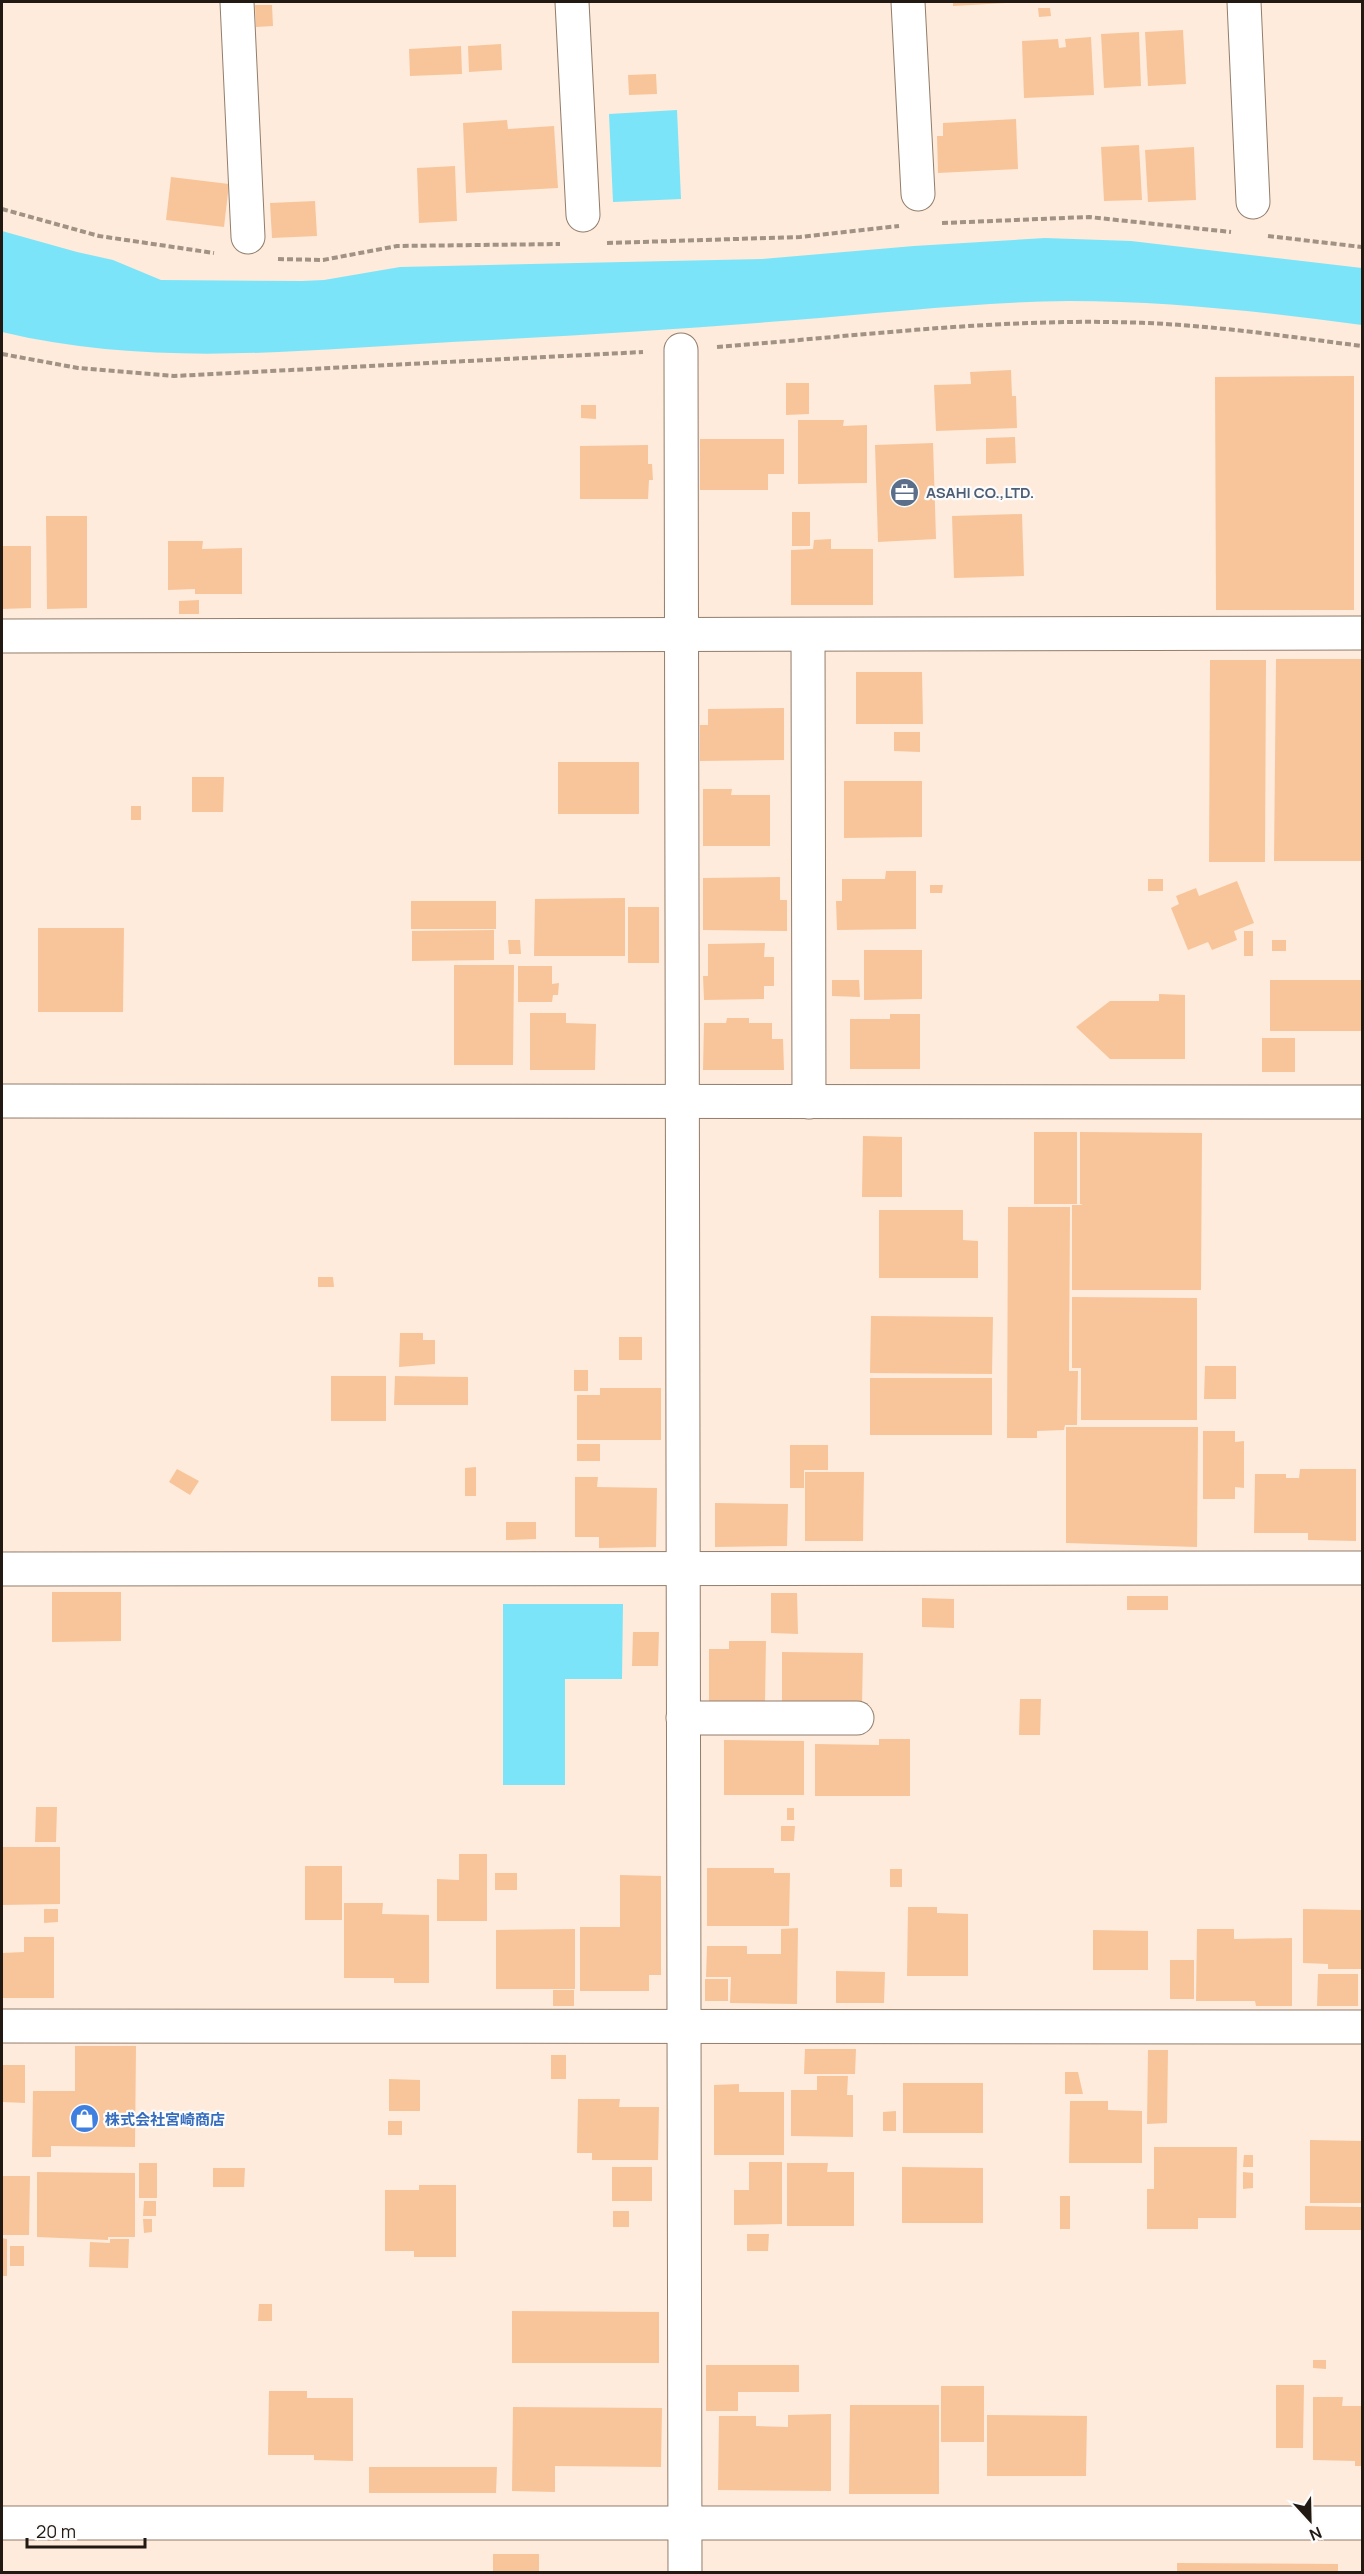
<svg xmlns="http://www.w3.org/2000/svg" width="1364" height="2574" viewBox="0 0 1364 2574" font-family="Manrope,'Noto Sans JP',sans-serif">
<style>
.water{fill:#7ce4f9}
.building{fill:#f8c59a}
.lines{fill:none;stroke-linecap:round;stroke-linejoin:round}
.street-casing{stroke:#927d6b;stroke-width:35}
.secondary-casing{stroke:#927d6b;stroke-width:35}
.path{stroke:#a19286;stroke-width:4;stroke-dasharray:6 3;stroke-linecap:butt}
.street{stroke:#fff;stroke-width:33}
.secondary{stroke:#fff;stroke-width:33}
.labels{text-anchor:middle;dominant-baseline:central;stroke-width:4.5;stroke-linejoin:round;paint-order:stroke}
.service-label{font-size:15px;font-weight:bold;fill:#4e5e75;stroke:#fcfcfc;text-anchor:start}
.shop-label{font-size:15px;font-weight:bold;fill:#366cbe;stroke:#fcfcfc;text-anchor:start}
</style>
<rect width="100%" height="100%" fill="#feebdb"/>
<g class="water">
<path d="M677,110L681,199L613,202L609,114Z"/>
<path d="M2,231L77,252L113,260L161,280L302,281L324,280L400,267L762,259L914,246L1045,238L1131,241L1362,268V325C1264,312 1168,301 1069,301C977,302 886,313 795,320C681,329 567,336 452,342C299,350 153,368 2,332Z"/>
<path d="M503,1604H623L622,1679H565V1785H503Z"/>
</g>
<g class="building">
<path d="M953,2H1006V3L953,6Z"/>
<path d="M255,5H272L273,26L256,27Z"/>
<path d="M1038,8H1050L1051,16L1039,17Z"/>
<path d="M1183,30L1186,84L1148,86L1145,32Z"/>
<path d="M1139,32L1141,86L1104,88L1101,34Z"/>
<path d="M1091,37L1094,95L1024,98L1022,41L1058,39L1059,48L1066,47L1065,39Z"/>
<path d="M501,44L502,70L469,72L468,46Z"/>
<path d="M461,46L462,74L410,76L409,49Z"/>
<path d="M656,74L657,94L629,95L628,75Z"/>
<path d="M1016,119L1018,169L938,173L937,136H943V123Z"/>
<path d="M507,120L508,129L554,126L558,188L466,193L463,123Z"/>
<path d="M1139,145L1142,200L1104,201L1101,147Z"/>
<path d="M1194,147L1196,200L1148,202L1145,150Z"/>
<path d="M455,166L457,221L419,223L417,168Z"/>
<path d="M171,177L229,184L224,227L166,220Z"/>
<path d="M315,201L317,236L272,238L270,203Z"/>
<path d="M1011,370L1012,396H1016L1017,428L936,431L934,385L971,384L970,372Z"/>
<path d="M1354,376V610H1216L1215,377Z"/>
<path d="M786,383H809V414L786,415Z"/>
<path d="M581,405H596V419L581,418Z"/>
<path d="M798,420H844L843,426L867,425V483L798,484Z"/>
<path d="M1015,437L1016,463L986,464V438Z"/>
<path d="M700,439H784V474H768V490H700Z"/>
<path d="M933,443L936,539L878,542L875,445Z"/>
<path d="M648,445V464H652L653,480H649L648,499H580V446Z"/>
<rect x="792" y="512" width="18" height="34"/>
<path d="M1022,514L1024,576L954,578L952,516Z"/>
<path d="M46,516H87V608L47,609Z"/>
<path d="M831,539V549H873V605H791V550L813,549L814,540Z"/>
<path d="M168,541H203L202,549L242,548V594H195V589L168,590Z"/>
<path d="M2,546H31V608L2,609Z"/>
<path d="M199,600V614H179V601Z"/>
<path d="M1276,659H1362V861H1274Z"/>
<path d="M1210,660H1266L1265,862H1209Z"/>
<path d="M856,672H922L923,724H856Z"/>
<path d="M784,708V760L700,761V725H708V709Z"/>
<path d="M894,732H920V752L894,751Z"/>
<rect x="558" y="762" width="81" height="52"/>
<path d="M192,777H224L223,812H192Z"/>
<path d="M844,781H922V837L844,838Z"/>
<path d="M703,789H732L731,795H770V846H703Z"/>
<rect x="131" y="806" width="10" height="14"/>
<path d="M886,871H916V929L837,930L836,901H842V879H885Z"/>
<path d="M780,877V900H787V931L703,930V878Z"/>
<rect x="1148" y="879" width="15" height="12"/>
<path d="M1237,881L1254,923L1234,931L1237,940L1212,950L1208,942L1188,950L1171,908L1179,904L1176,896L1196,888L1199,896Z"/>
<path d="M930,885H943L942,893H930Z"/>
<path d="M625,898V956H534L535,899Z"/>
<rect x="411" y="901" width="85" height="28"/>
<rect x="628" y="907" width="31" height="56"/>
<path d="M38,928H124L123,1012H38Z"/>
<path d="M494,930V960L412,961V931Z"/>
<rect x="1244" y="931" width="9" height="25"/>
<path d="M508,940H520L521,954H509Z"/>
<rect x="1272" y="940" width="14" height="11"/>
<path d="M765,943L764,957H774V986H764V999L704,1000L703,976H708V944Z"/>
<path d="M864,950H922V999L864,1000Z"/>
<path d="M454,965H514L513,1065H454Z"/>
<path d="M518,966H552V984L559,983L558,995H553L552,1002H518Z"/>
<path d="M832,980H859L860,997L832,996Z"/>
<rect x="1270" y="980" width="92" height="51"/>
<path d="M1159,994L1185,995V1059H1110L1076,1027L1110,1001H1159Z"/>
<path d="M530,1013H566V1023L596,1024L595,1070H530Z"/>
<path d="M890,1014H920V1069H850V1019H890Z"/>
<path d="M727,1018H749V1023H772V1039H783L784,1070H703L704,1023H726Z"/>
<rect x="1262" y="1038" width="33" height="34"/>
<rect x="1034" y="1132" width="43" height="72"/>
<path d="M1080,1132L1202,1133L1201,1290H1072V1205H1083L1080,1204Z"/>
<path d="M863,1136L902,1137V1197H862Z"/>
<path d="M1008,1207H1070L1069,1371H1078L1077,1425H1065L1064,1430L1037,1431V1438H1007Z"/>
<path d="M879,1210H963V1240L978,1241V1278H879Z"/>
<path d="M318,1277H333L334,1287H318Z"/>
<path d="M1072,1297L1197,1298V1420H1081V1368H1072Z"/>
<path d="M871,1316L993,1317L992,1374L870,1373Z"/>
<path d="M400,1333H423V1340H435V1364L399,1367Z"/>
<rect x="619" y="1337" width="23" height="23"/>
<path d="M1205,1366H1236V1399H1204Z"/>
<rect x="574" y="1370" width="14" height="21"/>
<rect x="331" y="1376" width="55" height="45"/>
<path d="M395,1376L468,1377V1405H394Z"/>
<rect x="870" y="1378" width="122" height="57"/>
<path d="M600,1388H661V1440H577V1395H600Z"/>
<path d="M1066,1427H1198L1197,1547L1066,1543Z"/>
<path d="M1203,1431H1235V1442L1244,1441V1488L1235,1487V1499H1203Z"/>
<rect x="577" y="1444" width="23" height="17"/>
<path d="M790,1445H828V1470H804V1488H790Z"/>
<path d="M476,1467V1496H465V1468Z"/>
<path d="M177,1469L199,1481L190,1495L169,1482Z"/>
<path d="M1300,1469H1356V1541L1308,1540V1533H1254L1255,1474H1286V1478H1299Z"/>
<path d="M805,1472H864L863,1541H805Z"/>
<path d="M575,1477H598L597,1487L657,1488L656,1547L599,1548V1537H575Z"/>
<path d="M715,1503L788,1504L787,1546L715,1547Z"/>
<path d="M506,1522H536V1539L506,1540Z"/>
<path d="M52,1592H121V1641L52,1642Z"/>
<path d="M771,1593H797L798,1634L771,1633Z"/>
<rect x="1127" y="1596" width="41" height="14"/>
<path d="M922,1598L954,1599V1628L922,1627Z"/>
<path d="M633,1632H659L658,1666H632Z"/>
<path d="M729,1641H766L765,1704L709,1703V1649H729Z"/>
<path d="M782,1652L863,1653L862,1706L782,1705Z"/>
<path d="M1020,1699H1041L1040,1735H1019Z"/>
<path d="M879,1739H910V1796H815V1744L879,1745Z"/>
<path d="M724,1740L804,1741V1795H724Z"/>
<path d="M36,1807H57L56,1842H35Z"/>
<rect x="787" y="1808" width="7" height="12"/>
<path d="M781,1826H795L794,1841H781Z"/>
<path d="M2,1847H60V1904L2,1905Z"/>
<path d="M459,1854H487V1921H437V1879L459,1880Z"/>
<rect x="305" y="1866" width="37" height="54"/>
<path d="M707,1868H774V1873H790L789,1926H707Z"/>
<rect x="890" y="1869" width="12" height="18"/>
<rect x="495" y="1873" width="22" height="17"/>
<path d="M620,1875L661,1876V1975H649V1991H580V1927H620Z"/>
<path d="M344,1903H383L382,1914L429,1915V1983H394V1978H344Z"/>
<path d="M908,1907H937V1913L968,1914V1976H907Z"/>
<path d="M44,1909H58V1922L44,1923Z"/>
<path d="M1303,1909L1362,1910V1969H1328V1964L1303,1963Z"/>
<path d="M798,1928L797,2004L730,2003L731,1977H706L707,1946H747V1954H781V1929Z"/>
<path d="M575,1929V1989H496V1930Z"/>
<path d="M1197,1929H1234V1939L1292,1938V2006H1256L1255,2001H1196Z"/>
<path d="M1093,1930L1148,1931V1970H1093Z"/>
<path d="M24,1937H54V1998H2V1953L24,1952Z"/>
<rect x="1170" y="1960" width="24" height="39"/>
<path d="M836,1971L885,1972L884,2003H836Z"/>
<path d="M1318,1974H1358V2006H1317Z"/>
<rect x="705" y="1979" width="23" height="22"/>
<rect x="553" y="1990" width="21" height="16"/>
<path d="M75,2046H136L135,2147L51,2146V2157H32L33,2091H75Z"/>
<path d="M805,2049H856L855,2074H804Z"/>
<path d="M1148,2050H1168L1167,2123L1147,2124Z"/>
<rect x="551" y="2055" width="15" height="24"/>
<path d="M2,2065H25V2103L2,2102Z"/>
<path d="M1065,2072H1078L1083,2094H1065Z"/>
<path d="M817,2076H848L847,2095H853V2137L791,2136V2090H817Z"/>
<path d="M389,2079L420,2080V2111H389Z"/>
<rect x="903" y="2083" width="80" height="50"/>
<path d="M739,2084V2092H784V2155H714V2085Z"/>
<path d="M578,2099H620L619,2107H659L658,2160H592V2153H577Z"/>
<path d="M1070,2101H1108V2110L1142,2111V2163H1069Z"/>
<path d="M896,2111V2131H883V2112Z"/>
<rect x="388" y="2121" width="14" height="14"/>
<path d="M1310,2140L1362,2141V2203H1310Z"/>
<path d="M1154,2147H1237L1236,2218H1198V2229H1147V2189H1154Z"/>
<path d="M1244,2155H1253V2167H1243Z"/>
<path d="M749,2162H782V2224L734,2225V2190H749Z"/>
<rect x="139" y="2163" width="18" height="35"/>
<path d="M787,2163H828L827,2172H854V2226H787Z"/>
<rect x="612" y="2167" width="40" height="34"/>
<path d="M902,2167L983,2168V2223H902Z"/>
<path d="M213,2168H245L244,2187H213Z"/>
<path d="M37,2172L135,2173V2237H108V2240L37,2237Z"/>
<path d="M1243,2172L1253,2173V2188L1243,2189Z"/>
<path d="M2,2176H30L29,2235H2Z"/>
<path d="M419,2185H456V2257H414V2251H385V2190H419Z"/>
<rect x="1060" y="2196" width="10" height="33"/>
<path d="M144,2201H156V2216H143Z"/>
<path d="M1305,2206L1361,2207V2230H1305Z"/>
<rect x="613" y="2211" width="16" height="16"/>
<path d="M143,2219H152V2232L144,2233Z"/>
<path d="M747,2234H769L768,2251H747Z"/>
<path d="M2,2238L7,2239V2276H2Z"/>
<path d="M110,2239H129L128,2268L89,2267L90,2242L110,2243Z"/>
<rect x="10" y="2246" width="14" height="20"/>
<path d="M259,2304H272V2321H258Z"/>
<path d="M512,2311L659,2312V2363H512Z"/>
<path d="M1313,2360H1326V2369L1313,2368Z"/>
<path d="M706,2365H799V2392H738V2411H706Z"/>
<path d="M1276,2385H1304L1303,2448H1276Z"/>
<rect x="941" y="2386" width="43" height="56"/>
<path d="M269,2391H307V2398H353V2461L314,2460V2455H268Z"/>
<path d="M1313,2397H1343L1342,2406H1362V2466H1355V2461L1313,2460Z"/>
<path d="M850,2405H939V2494H849Z"/>
<path d="M513,2407L662,2408L661,2467L555,2466V2492L512,2491Z"/>
<path d="M831,2414V2491L718,2490L719,2416H756V2426L788,2427V2415Z"/>
<path d="M987,2415L1087,2416L1086,2476H987Z"/>
<path d="M369,2467H497L496,2493H369Z"/>
<rect x="493" y="2554" width="46" height="18"/>
<path d="M1177,2563L1338,2564V2572H1177Z"/>
</g>
<g class="lines">
<defs>
<g id="street">
<path d="M237,2L248,237"/>
<path d="M572,2L583,215"/>
<path d="M908,2L918,194"/>
<path d="M1244,2L1253,202"/>
<path d="M681,350L685,2572"/>
<path d="M808,635L809,1102"/>
<path d="M2,636L1362,633"/>
<path d="M2,1569L1362,1568"/>
<path d="M683,1718H857"/>
<path d="M2,2026L1362,2027"/>
</g>
<g id="secondary">
<path d="M2,1101L1362,1102"/>
<path d="M2,2523H1362"/>
</g>
</defs>
<use href="#street" class="street-casing"/>
<use href="#secondary" class="secondary-casing"/>
<g class="path">
<path d="M2,209L99,236L214,253"/>
<path d="M942,223L1089,217L1231,232"/>
<path d="M1268,236L1362,247"/>
<path d="M607,243L800,237L899,226"/>
<path d="M278,259L323,260L397,246L560,244"/>
<path d="M717,347C859,336 1003,317 1146,323C1219,326 1291,337 1362,346"/>
<path d="M2,354L78,368L174,376L643,352"/>
</g>
<use href="#street" class="street"/>
<use href="#secondary" class="secondary"/>
</g>
<defs>
<symbol id="office-disc" viewBox="-11 -11 22 22"><circle r="9.5" fill="#5c6f8a" stroke="#fcfcfc"/><path d="M-6-3h4V-5.5h4V-3h4V5H-6ZM-1-4.5V-3h2v-1.5ZM-6 0V1H6V0Z" fill="#fff"/></symbol>
<symbol id="shop-disc" viewBox="-11 -11 22 22"><circle r="9.5" fill="#3f7fe0" stroke="#fcfcfc"/><path d="M-5-2.5h2.3a2.7 3.5 0 0 1 5.4 0H5L5.5 6h-11ZM-1.5-2.5h3a1.5 2.3 0 0 0-3 0Z" fill="#fff"/></symbol>
</defs>
<g fill-rule="evenodd">
<use href="#office-disc" x="888" y="476" width="33" height="33"/>
<use href="#shop-disc" x="68" y="2102" width="33" height="33"/>
</g>
<g class="labels">
<g class="service-label">
<text x="926" y="492">ASAHI CO.,LTD.</text>
</g>
<g class="shop-label">
<text x="105" y="2119">株式会社宮崎商店</text>
</g>
</g>
<rect width="1364" height="2574" fill="none" stroke="#221912" stroke-width="6"/>
<g transform="translate(1310 2520) rotate(158)" stroke="#fcfcfc" stroke-width="4.5" paint-order="stroke">
<path d="M0-4.5L10 22L0 15L-10 22Z" fill="#221912"/>
<text y="-9" font-size="16" font-weight="bold" text-anchor="middle" fill="#221912">N</text>
</g>
<path d="M27 2538v9h118v-9" fill="none" stroke="#221912" stroke-width="3"/>
<text x="36" y="2538" font-size="18" fill="#221912" stroke="#fcfcfc" stroke-width="4.5" paint-order="stroke">20 m</text>
</svg>
